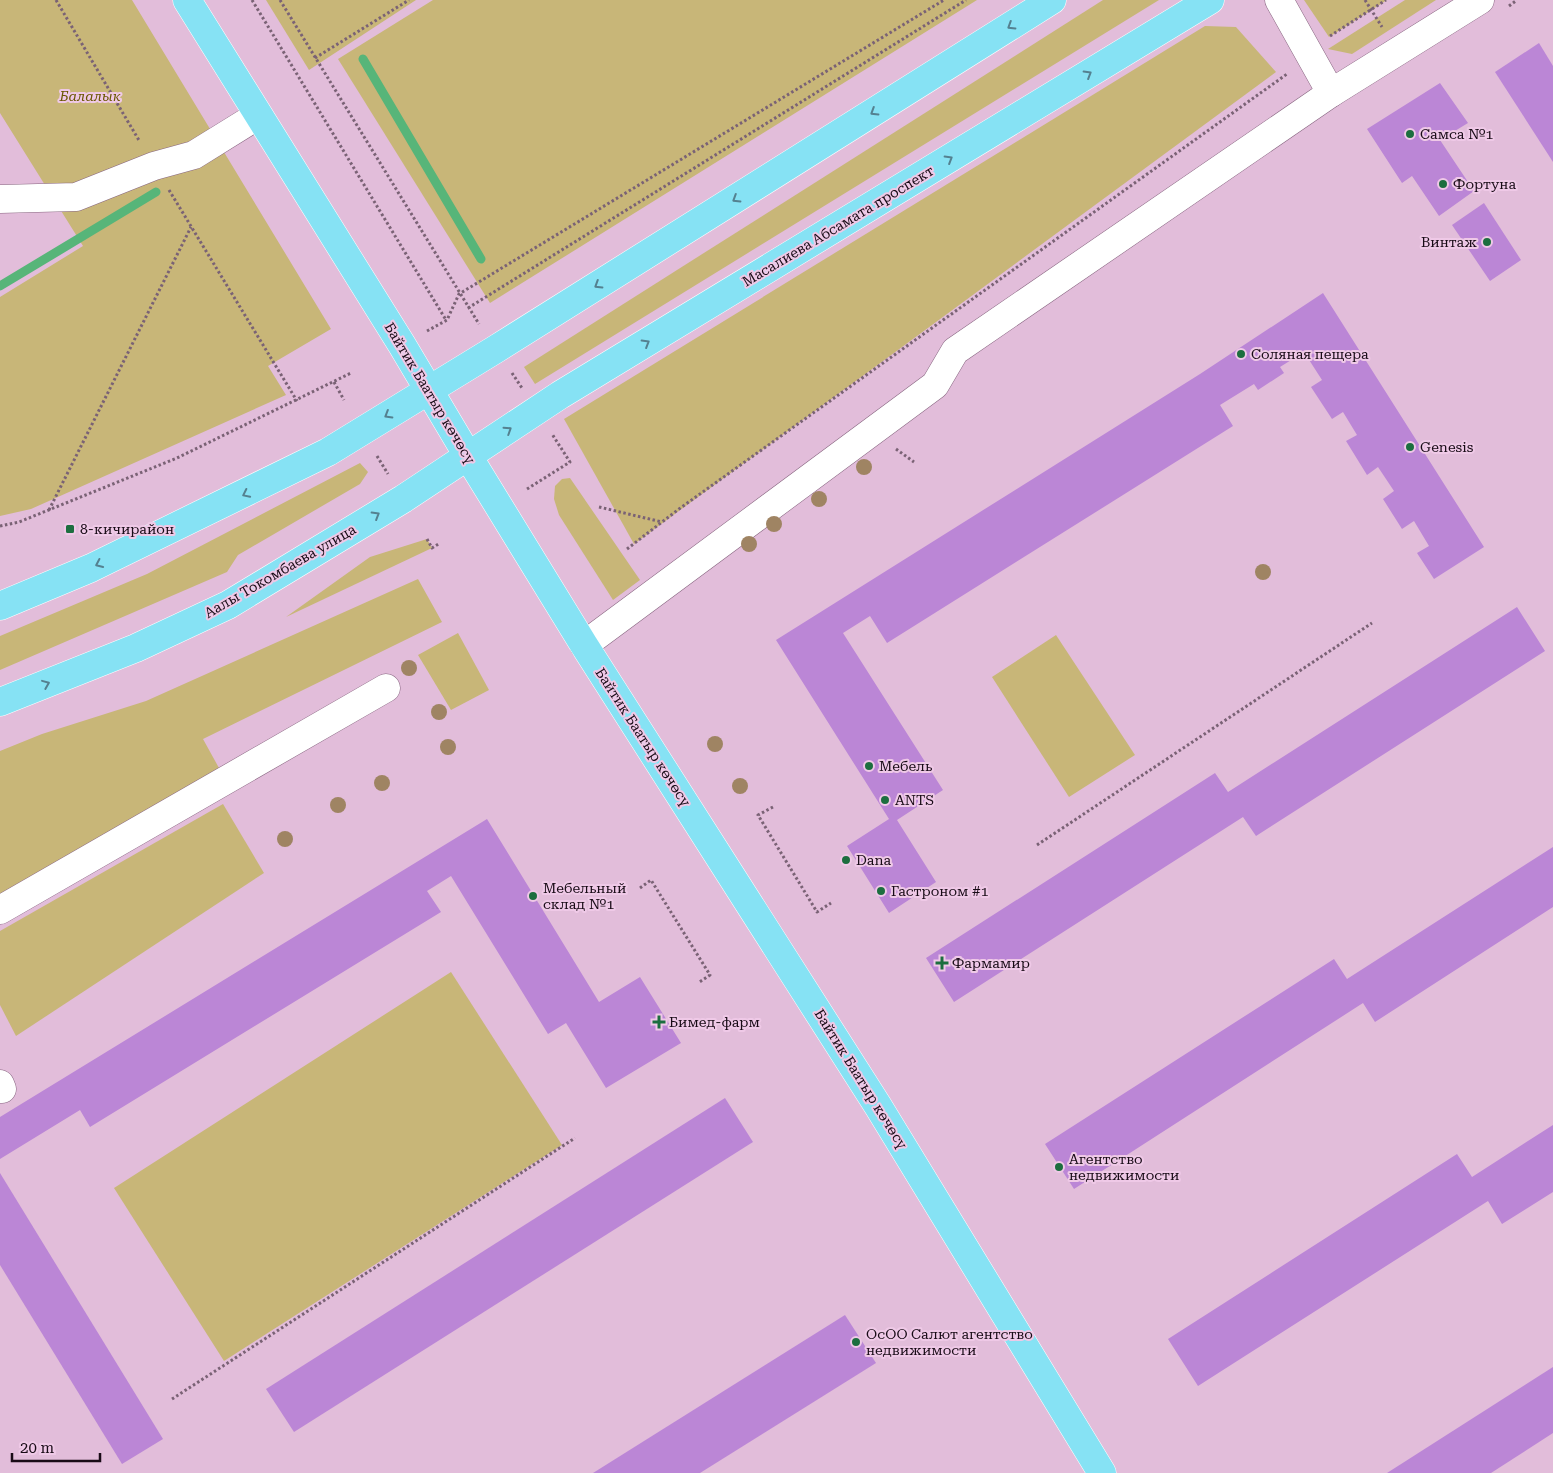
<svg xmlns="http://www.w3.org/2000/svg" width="1553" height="1473" viewBox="0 0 1553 1473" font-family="'Roboto Serif',serif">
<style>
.green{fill:#c8b678}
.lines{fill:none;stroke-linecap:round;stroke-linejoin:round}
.stream{stroke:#57b579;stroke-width:9}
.building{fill:#bb86d6}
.minor-casing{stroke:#886681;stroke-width:29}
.major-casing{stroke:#fff;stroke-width:29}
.path{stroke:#7a6275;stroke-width:3;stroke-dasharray:2.5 2.5;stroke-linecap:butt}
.minor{stroke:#fff;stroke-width:28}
.major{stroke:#86e2f4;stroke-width:28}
.tree{fill:#9f8463}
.oneway{stroke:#548190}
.poi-dot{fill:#1c6e3f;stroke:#efc9e7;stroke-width:2}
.labels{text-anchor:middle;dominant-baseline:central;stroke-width:4;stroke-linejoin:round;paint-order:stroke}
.park-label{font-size:14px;font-style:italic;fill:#695601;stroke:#efc9e7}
.poi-label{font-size:14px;fill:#180b16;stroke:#efc9e7;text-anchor:start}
.street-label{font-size:14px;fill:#180b16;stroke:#efc9e7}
</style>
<rect width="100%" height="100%" fill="#e2bdda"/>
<g class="green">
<path d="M0,0H132L331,329L268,366L286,395L31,509L0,516V297L83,246L0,113Z"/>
<path d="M266,0H416L309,70Z"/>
<path d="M433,0H977L490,303L338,59Z"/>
<path d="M1103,0H1159L535,384L524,367Z"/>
<path d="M1304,0H1387L1329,37Z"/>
<path d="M1405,0H1436L1352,54L1328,49Z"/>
<path d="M1205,26L1236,27L1276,72L634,544L564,419Z"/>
<path d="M360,463L368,472L360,484L238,555L227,572L0,670V636L147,574Z"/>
<path d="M570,478L640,580L613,600L559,515L554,499L555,486L562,479Z"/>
<path d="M427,539L432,548L286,617L370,557Z"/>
<path d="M418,579L442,622L203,739L219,768L0,902V751L42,734L146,701Z"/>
<path d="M458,633L489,690L451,710L418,655Z"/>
<path d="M1056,635L1135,755L1069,797L992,677Z"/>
<path d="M223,804L264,873L16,1036L0,1005V931Z"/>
<path d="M451,972L562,1145L224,1361L114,1188Z"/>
</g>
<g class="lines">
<g class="stream">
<path d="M363,59L481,259"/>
<path d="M0,286L156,192"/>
</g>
</g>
<g class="building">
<path d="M1539,43L1553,66V162L1495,72Z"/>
<path d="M1440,83L1468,123L1440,140L1474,191L1439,216L1412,176L1402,183L1367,129Z"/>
<path d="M1484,203L1521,260L1490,281L1452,225Z"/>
<path d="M1323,293L1484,547L1434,579L1417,553L1429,546L1414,521L1402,529L1383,499L1394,491L1378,467L1367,475L1346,441L1357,435L1343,412L1332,419L1311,387L1322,380L1304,352L1280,367L1284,373L1258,390L1254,384L1220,405L1233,426L887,643L870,616L843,633L943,790L897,820L936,882L889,913L847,846L889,819L776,640L1200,374Z"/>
<path d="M1517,607L1545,651L1256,836L1243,817L954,1002L926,958L1215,773L1228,792Z"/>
<path d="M487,819L599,1002L640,977L681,1043L606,1088L566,1023L548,1034L451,876L427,891L441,912L90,1127L80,1110L0,1159V1117Z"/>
<path d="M1553,847V907L1375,1022L1363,1003L1074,1189L1045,1144L1334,959L1347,979Z"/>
<path d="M725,1098L753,1142L294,1432L266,1389Z"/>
<path d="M1553,1125V1192L1502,1224L1488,1201L1198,1386L1168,1339L1457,1154L1472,1177Z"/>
<path d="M0,1173L163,1439L122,1464L0,1265Z"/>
<path d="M845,1315L876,1363L700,1473H593Z"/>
<path d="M1553,1367V1433L1491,1473H1387Z"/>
</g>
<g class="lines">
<defs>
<g id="minor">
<path d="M1279,0L1331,93L1480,0"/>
<path d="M0,199L76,197L154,166L194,155L257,116"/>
<path d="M584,645L935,385L955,351L1331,93"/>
<path d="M0,910L386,688"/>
<path d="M0,1084L2,1089"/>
</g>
<g id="major">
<path d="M187,0L402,345L468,456L584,645L878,1106L1102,1473"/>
<path d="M0,606L91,568L328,452L496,349L1052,0"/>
<path d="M0,702L136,648L228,605L403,499L560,395L1210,0"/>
</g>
</defs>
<use href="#minor" class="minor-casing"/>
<use href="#major" class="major-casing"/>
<g class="path">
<path d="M56,0L140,142"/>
<path d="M252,0L446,320"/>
<path d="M280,0L479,324"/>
<path d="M1365,0L1382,27"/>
<path d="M1509,6L1517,0"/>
<path d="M1330,36L1386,0"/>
<path d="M315,58L409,0"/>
<path d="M169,190L297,401"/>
<path d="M468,308L966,0"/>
<path d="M427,331L447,320L459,294L944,0"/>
<path d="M512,373L522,388"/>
<path d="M334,382L344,400"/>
<path d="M896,449L914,462"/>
<path d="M377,456L388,474"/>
<path d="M527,489L570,462L552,434"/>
<path d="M599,507L662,522"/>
<path d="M49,510L191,227"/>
<path d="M0,526L19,522L177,458L351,373"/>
<path d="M427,539L432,548L440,543"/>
<path d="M627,549L679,509L1287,74"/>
<path d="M773,807L758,815L817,912L831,903"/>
<path d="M1037,845L1372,623"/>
<path d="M640,888L651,880L710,975L698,983"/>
<path d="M172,1399L575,1138"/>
</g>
<use href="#minor" class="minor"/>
<use href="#major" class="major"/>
</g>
<g class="tree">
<circle cx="864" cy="467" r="8"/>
<circle cx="819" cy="499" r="8"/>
<circle cx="774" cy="524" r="8"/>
<circle cx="749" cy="544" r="8"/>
<circle cx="1263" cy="572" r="8"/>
<circle cx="409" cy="668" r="8"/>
<circle cx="439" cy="712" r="8"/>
<circle cx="715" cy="744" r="8"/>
<circle cx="448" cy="747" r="8"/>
<circle cx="382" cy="783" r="8"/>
<circle cx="740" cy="786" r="8"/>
<circle cx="338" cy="805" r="8"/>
<circle cx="285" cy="839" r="8"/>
</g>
<defs><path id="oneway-chevron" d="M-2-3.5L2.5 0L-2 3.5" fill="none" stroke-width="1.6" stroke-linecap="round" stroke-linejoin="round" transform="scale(1.25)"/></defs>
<g class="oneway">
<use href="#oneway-chevron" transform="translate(1011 26) rotate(148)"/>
<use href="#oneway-chevron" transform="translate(1088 74) rotate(-31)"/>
<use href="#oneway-chevron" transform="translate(874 112) rotate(148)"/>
<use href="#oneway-chevron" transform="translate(949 159) rotate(-31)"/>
<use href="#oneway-chevron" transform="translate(736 199) rotate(148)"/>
<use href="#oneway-chevron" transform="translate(598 285) rotate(148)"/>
<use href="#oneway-chevron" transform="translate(646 343) rotate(-31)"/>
<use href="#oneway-chevron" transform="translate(388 415) rotate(149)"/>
<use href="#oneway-chevron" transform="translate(508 430) rotate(-33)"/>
<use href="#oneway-chevron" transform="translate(246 494) rotate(154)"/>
<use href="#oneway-chevron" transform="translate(376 515) rotate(-31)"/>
<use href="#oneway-chevron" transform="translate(99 564) rotate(155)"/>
<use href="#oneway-chevron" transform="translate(46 684) rotate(-22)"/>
</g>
<g class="poi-dot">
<circle cx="1410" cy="134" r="5"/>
<circle cx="1443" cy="184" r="5"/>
<circle cx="1487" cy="242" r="5"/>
<circle cx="1241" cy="354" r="5"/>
<circle cx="1410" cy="447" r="5"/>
<rect x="65" y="524" width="10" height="10" rx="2.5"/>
<circle cx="869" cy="766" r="5"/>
<circle cx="885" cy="800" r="5"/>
<circle cx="846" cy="860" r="5"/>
<circle cx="881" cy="891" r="5"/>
<circle cx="533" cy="896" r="5"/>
<path d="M939.5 955.5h5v5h5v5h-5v5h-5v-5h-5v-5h5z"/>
<path d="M656.5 1014.5h5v5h5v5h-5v5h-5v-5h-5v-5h5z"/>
<circle cx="1059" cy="1167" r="5"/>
<circle cx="856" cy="1342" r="5"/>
</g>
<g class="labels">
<g class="park-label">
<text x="90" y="96">Балалык</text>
</g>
<g class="poi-label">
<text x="1420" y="134">Самса №1</text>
<text x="1453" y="184">Фортуна</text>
<text x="1477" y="242" text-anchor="end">Винтаж</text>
<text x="1251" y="354">Соляная пещера</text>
<text x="1420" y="447">Genesis</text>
<text x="80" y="529">8-кичирайон</text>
<text x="879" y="766">Мебель</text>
<text x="895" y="800">ANTS</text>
<text x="856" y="860">Dana</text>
<text x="543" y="888">Мебельный<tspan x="543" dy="16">склад №1</tspan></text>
<text x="891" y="891">Гастроном #1</text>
<text x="952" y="963">Фармамир</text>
<text x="669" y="1022">Бимед-фарм</text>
<text x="1069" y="1159">Агентство<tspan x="1069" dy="16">недвижимости</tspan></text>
<text x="866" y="1334">ОсОО Салют агентство<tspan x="866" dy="16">недвижимости</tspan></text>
</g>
<g class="street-label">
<text transform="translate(838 226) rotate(-31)">Масалиева Абсамата проспект</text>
<text transform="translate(430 393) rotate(59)">Байтик Баатыр көчөсү</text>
<text transform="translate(280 571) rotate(-30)">Аалы Токомбаева улица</text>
<text transform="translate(643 737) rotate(57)">Байтик Баатыр көчөсү</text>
<text transform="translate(861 1079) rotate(58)">Байтик Баатыр көчөсү</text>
</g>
</g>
<path d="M12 1453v8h88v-8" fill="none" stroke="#180b16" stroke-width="2.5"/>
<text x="20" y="1453" font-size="15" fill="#180b16" stroke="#efc9e7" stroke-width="4" paint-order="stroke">20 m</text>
</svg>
